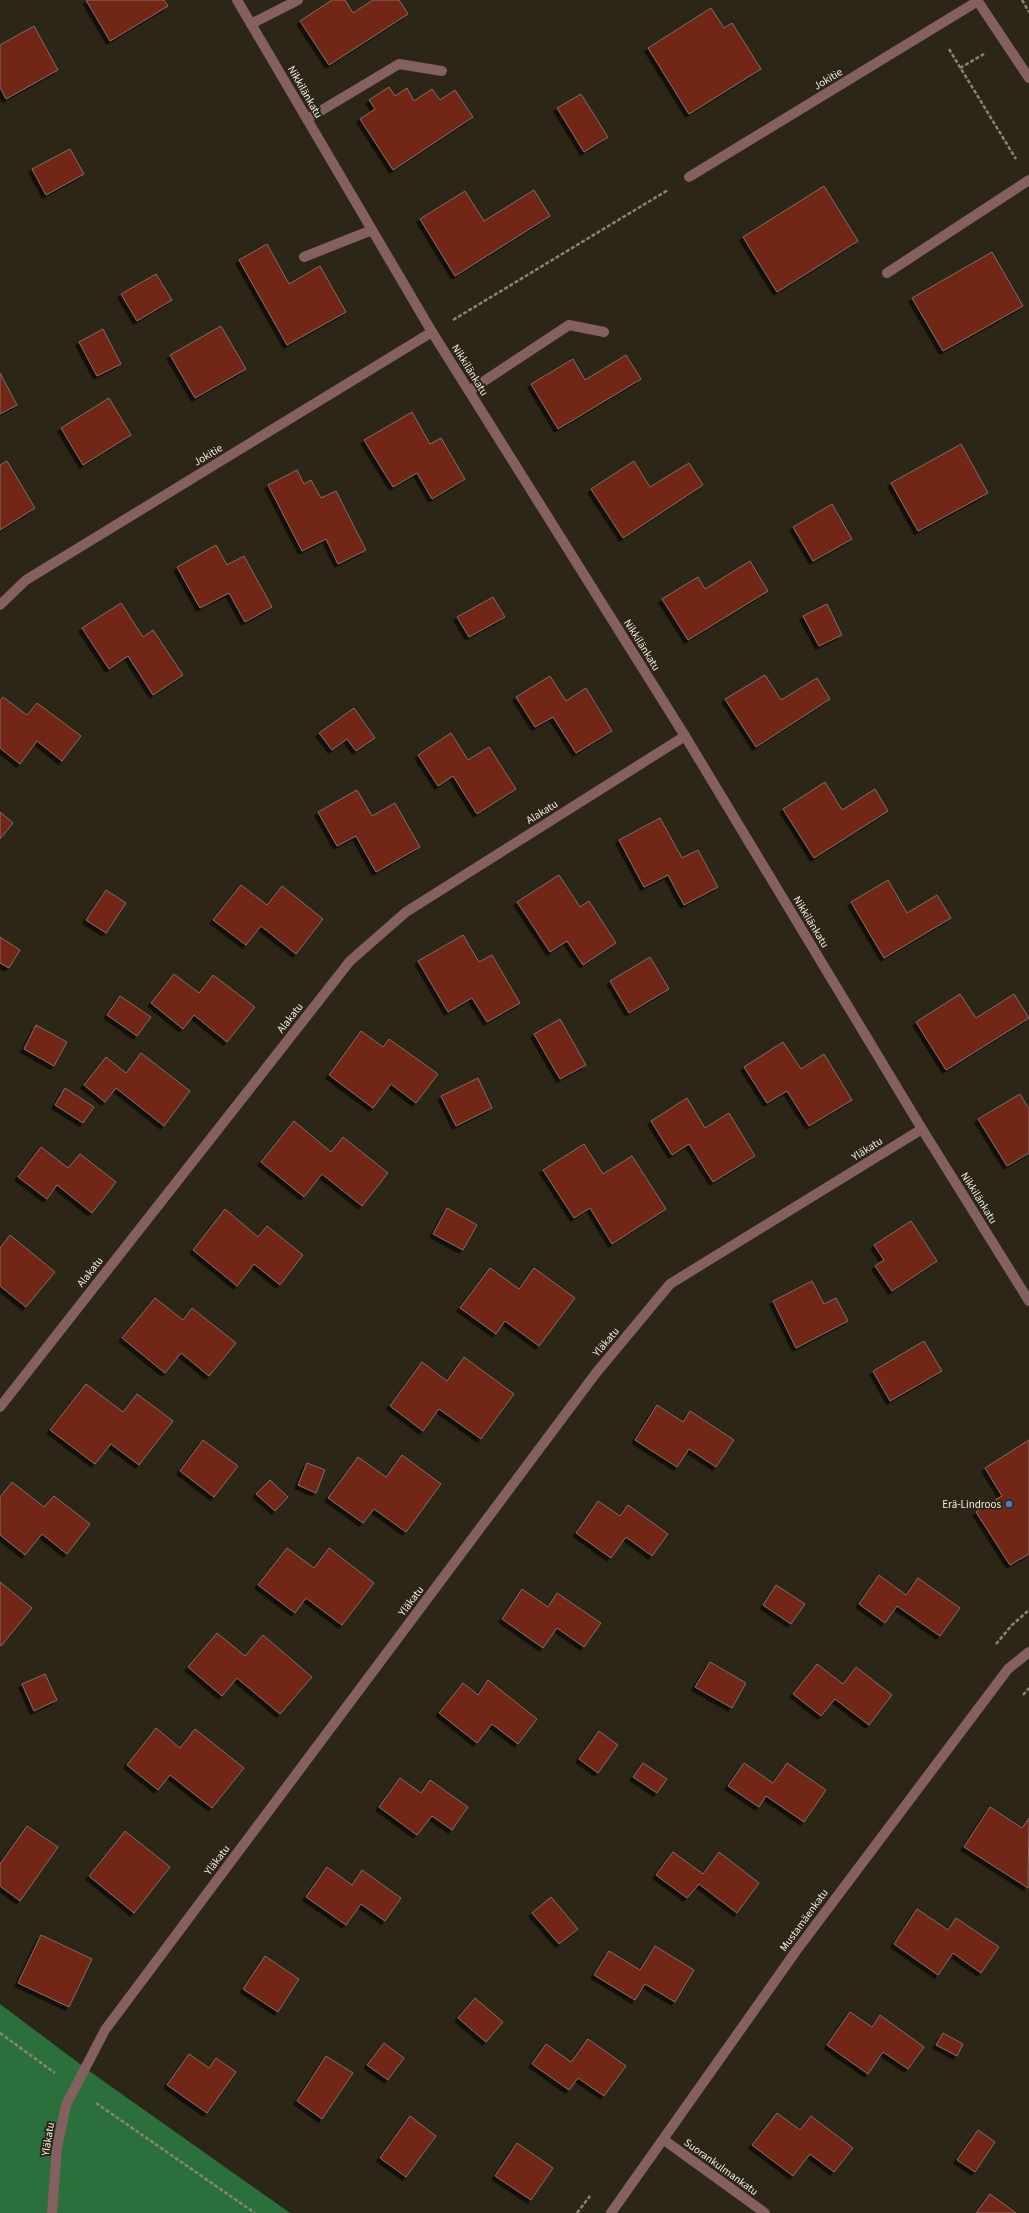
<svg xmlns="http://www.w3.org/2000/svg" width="1029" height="2213" viewBox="0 0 1029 2213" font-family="'Source Sans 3',sans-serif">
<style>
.forest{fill:#2b6f3a}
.building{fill:#712717;stroke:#806c67;filter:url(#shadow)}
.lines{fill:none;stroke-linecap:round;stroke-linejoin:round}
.path{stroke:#898478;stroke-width:2.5;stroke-dasharray:4 2;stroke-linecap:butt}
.minor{stroke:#856060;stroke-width:10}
.shop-dot{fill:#3f7fe0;stroke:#2c2617;stroke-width:1.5}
.labels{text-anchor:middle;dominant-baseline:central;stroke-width:4;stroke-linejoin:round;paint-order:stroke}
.street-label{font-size:11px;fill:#f1ede4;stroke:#2c2617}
.poi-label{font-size:11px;fill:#f1ede4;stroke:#2c2617;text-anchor:end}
</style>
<defs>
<filter id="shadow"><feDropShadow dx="-3.5" dy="3.5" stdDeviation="0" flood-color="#0009"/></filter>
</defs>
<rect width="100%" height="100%" fill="#2c2617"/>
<path class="forest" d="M0,2004L92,2073L290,2213H0Z"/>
<g class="building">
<path d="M86,0H164L168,6L110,41Z"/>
<path d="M332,0H345L353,13L373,0H399L408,14L329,65L300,21Z"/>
<path d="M711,8L724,28L732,23L761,69L689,114L648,48Z"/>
<path d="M34,26L58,70L6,99L0,87V45Z"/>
<path d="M389,87L395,96L407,88L414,101L432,89L440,100L455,90L473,117L393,170L360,119L375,109L369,100Z"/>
<path d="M581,94L608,137L584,152L557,108Z"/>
<path d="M70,149L84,174L46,195L32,169Z"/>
<path d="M824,186L858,241L777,292L743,237Z"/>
<path d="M534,190L550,216L455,276L420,219L465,191L484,221Z"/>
<path d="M267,244L289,284L320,266L346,312L287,345L239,260Z"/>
<path d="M992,252L1023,306L943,351L912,298Z"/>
<path d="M156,274L172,300L137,321L121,294Z"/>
<path d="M221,326L246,369L195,398L170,355Z"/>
<path d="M103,329L121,364L97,376L79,342Z"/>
<path d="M626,355L641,379L558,429L531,384L573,359L585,380Z"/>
<path d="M0,373L17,405L0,414Z"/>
<path d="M109,398L131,435L83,465L61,428Z"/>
<path d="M412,412L430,444L441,438L465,479L432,499L417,473L393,487L364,440Z"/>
<path d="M961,444L988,493L918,531L891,483Z"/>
<path d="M7,461L35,508L0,530V465Z"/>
<path d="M634,461L650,487L689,463L703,485L623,538L591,489Z"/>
<path d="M297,470L304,484L311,480L321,498L336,491L366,550L338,564L326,539L302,551L268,485Z"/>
<path d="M832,504L852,539L813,561L793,527Z"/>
<path d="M216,545L227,565L244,556L272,607L245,622L229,593L200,608L177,567Z"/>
<path d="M750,561L768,591L688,640L662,599L698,577L705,589Z"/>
<path d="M493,597L505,617L469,637L457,617Z"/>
<path d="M121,603L143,637L153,630L183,675L153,695L128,656L109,669L82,628Z"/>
<path d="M827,604L842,635L819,646L803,616Z"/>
<path d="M765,675L781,700L817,678L830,699L756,747L725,699Z"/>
<path d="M550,676L566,701L586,688L612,731L576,753L553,717L535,727L516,697Z"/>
<path d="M3,697L27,715L37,703L81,736L62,761L37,741L20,764L0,748V701Z"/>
<path d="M354,708L375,738L356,751L347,739L332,750L319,733Z"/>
<path d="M451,733L468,760L489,747L516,789L477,814L453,776L438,786L418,755Z"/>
<path d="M825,782L842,810L875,789L888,811L814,858L783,809Z"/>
<path d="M357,790L372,816L395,803L420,847L376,872L356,836L337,846L318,812Z"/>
<path d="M0,812L13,823L0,839Z"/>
<path d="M660,818L682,858L698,850L718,887L684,905L668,875L644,887L619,840Z"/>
<path d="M559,875L580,907L589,901L616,943L583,965L567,941L550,952L517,902Z"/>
<path d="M888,880L907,913L937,895L951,918L884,958L851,902Z"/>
<path d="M241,885L267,905L282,886L323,919L296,954L261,926L246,945L213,920Z"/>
<path d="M106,890L126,903L106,933L86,920Z"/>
<path d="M463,935L479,962L492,955L520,1003L487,1022L472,998L448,1012L418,961Z"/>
<path d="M0,937L20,950L9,968L0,963Z"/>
<path d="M650,957L669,989L629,1013L610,981Z"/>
<path d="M174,974L199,993L213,975L255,1007L227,1042L194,1015L183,1029L151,1003Z"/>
<path d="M960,994L976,1018L1014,994L1029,1018L946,1070L916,1022Z"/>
<path d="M120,996L151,1017L137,1036L107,1015Z"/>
<path d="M560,1019L586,1065L560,1079L534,1034Z"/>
<path d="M36,1025L67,1042L54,1066L24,1049Z"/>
<path d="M361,1031L383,1047L389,1039L438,1074L416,1103L391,1084L373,1108L329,1075Z"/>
<path d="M783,1042L801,1069L824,1054L852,1100L809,1126L787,1091L767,1103L744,1067Z"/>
<path d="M141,1053L190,1091L164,1126L116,1088L105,1102L84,1085L106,1057L126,1073Z"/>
<path d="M478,1078L492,1108L456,1126L441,1096Z"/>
<path d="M65,1088L94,1107L83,1123L55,1105Z"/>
<path d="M1020,1094L1029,1109V1153L1007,1166L978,1119Z"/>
<path d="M687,1098L705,1128L729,1113L755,1156L713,1182L689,1144L672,1155L651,1121Z"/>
<path d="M294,1121L331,1152L343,1137L388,1173L362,1206L322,1174L304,1197L261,1162Z"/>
<path d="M584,1144L603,1174L632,1156L666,1209L612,1244L590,1208L574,1218L543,1170Z"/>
<path d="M41,1147L68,1168L80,1154L116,1182L92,1213L57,1185L47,1199L18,1177Z"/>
<path d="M447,1208L477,1225L463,1250L433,1234Z"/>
<path d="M225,1209L258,1237L267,1226L303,1255L280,1285L254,1264L237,1286L193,1250Z"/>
<path d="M911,1221L937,1261L892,1291L875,1266L884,1260L874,1245Z"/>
<path d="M10,1235L55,1272L26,1307L0,1286V1248Z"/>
<path d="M490,1268L519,1289L534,1268L575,1298L539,1346L505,1321L496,1334L460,1308Z"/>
<path d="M812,1281L824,1304L836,1298L848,1321L796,1348L773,1301Z"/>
<path d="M155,1298L183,1320L192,1308L236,1343L209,1376L181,1353L165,1373L122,1338Z"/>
<path d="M924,1341L942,1371L890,1401L873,1371Z"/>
<path d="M464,1357L514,1394L481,1439L439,1409L423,1431L390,1406L422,1362L447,1381Z"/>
<path d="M86,1384L123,1412L137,1394L173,1421L139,1465L111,1444L95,1464L50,1430Z"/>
<path d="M657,1405L683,1422L690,1411L734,1440L716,1467L689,1449L677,1467L635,1440Z"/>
<path d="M203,1440L238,1466L214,1497L180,1471Z"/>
<path d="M1029,1440V1554L1010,1565L976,1512L1002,1496L985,1468Z"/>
<path d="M402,1455L441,1484L406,1532L374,1509L363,1523L328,1498L358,1457L386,1477Z"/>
<path d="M307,1463L325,1470L316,1493L298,1485Z"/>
<path d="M270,1480L288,1497L275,1511L256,1494Z"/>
<path d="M12,1482L44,1507L54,1496L90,1524L67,1554L42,1534L25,1555L0,1535V1497Z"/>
<path d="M598,1501L620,1516L628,1505L668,1534L652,1556L626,1537L611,1558L576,1533Z"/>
<path d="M287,1548L314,1568L329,1548L374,1583L342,1625L306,1598L295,1613L258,1585Z"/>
<path d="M879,1575L906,1595L918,1578L960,1608L940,1636L897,1606L885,1623L859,1604Z"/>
<path d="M0,1582L32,1608L1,1646L0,1645Z"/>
<path d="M776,1585L805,1604L791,1624L763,1605Z"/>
<path d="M522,1589L548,1607L557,1593L601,1623L584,1647L557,1628L543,1648L502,1619Z"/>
<path d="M217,1633L245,1656L263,1635L312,1677L280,1714L237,1678L222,1696L188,1667Z"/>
<path d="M710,1662L746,1683L732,1708L695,1687Z"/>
<path d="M817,1664L843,1684L856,1667L892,1695L869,1725L835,1699L821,1716L793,1694Z"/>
<path d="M45,1674L57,1700L34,1711L22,1684Z"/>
<path d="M488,1680L537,1719L518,1744L492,1724L477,1743L439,1713L463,1683L478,1695Z"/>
<path d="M156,1728L180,1748L195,1729L244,1768L212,1808L170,1775L158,1790L127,1765Z"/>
<path d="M599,1731L618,1745L598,1773L579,1759Z"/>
<path d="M643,1763L667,1779L657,1793L633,1777Z"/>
<path d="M744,1763L773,1783L787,1763L826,1790L804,1822L766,1796L759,1807L728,1786Z"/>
<path d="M400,1778L421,1793L430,1780L468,1807L452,1830L432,1816L417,1835L379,1807Z"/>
<path d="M990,1807L1022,1828L1029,1818L1028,1888L964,1847Z"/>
<path d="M27,1826L58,1847L20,1901L0,1886V1864Z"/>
<path d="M125,1831L170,1867L134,1913L89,1876Z"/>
<path d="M673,1852L703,1874L719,1852L759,1883L737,1913L699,1884L687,1898L656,1875Z"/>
<path d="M327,1867L352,1885L362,1870L401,1898L385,1921L361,1904L346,1925L306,1897Z"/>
<path d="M551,1897L578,1929L559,1944L532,1913Z"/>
<path d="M917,1909L948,1930L956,1918L999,1947L981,1973L953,1953L938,1975L894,1944Z"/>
<path d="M41,1935L92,1959L69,2007L18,1983Z"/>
<path d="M655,1946L694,1970L675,2002L645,1984L635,2000L594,1975L609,1951L640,1970Z"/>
<path d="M265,1956L299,1979L278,2012L243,1989Z"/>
<path d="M475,1998L503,2022L486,2042L458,2018Z"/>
<path d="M850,2012L872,2027L880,2015L924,2047L908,2069L883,2052L868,2074L827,2045Z"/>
<path d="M943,2033L963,2044L957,2056L936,2045Z"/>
<path d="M588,2039L626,2066L604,2096L578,2078L569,2090L532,2064L546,2044L571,2062Z"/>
<path d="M384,2043L404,2058L388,2080L367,2065Z"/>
<path d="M189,2054L209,2068L216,2058L236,2072L207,2113L167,2085Z"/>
<path d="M326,2056L353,2073L322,2119L297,2101Z"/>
<path d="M777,2113L800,2130L811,2116L853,2148L834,2172L810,2154L793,2176L752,2145Z"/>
<path d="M410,2116L436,2136L406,2177L380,2158Z"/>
<path d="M978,2130L995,2142L975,2172L957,2160Z"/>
<path d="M517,2143L553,2168L531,2200L495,2176Z"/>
<path d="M990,2194L1016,2213H976Z"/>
</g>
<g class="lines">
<g class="path">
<path d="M1022,0L1029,12"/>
<path d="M949,49L1016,159"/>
<path d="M960,68L984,54"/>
<path d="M453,320L668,190"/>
<path d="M996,1644L1012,1625L1029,1610"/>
<path d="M1023,1695L1029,1688"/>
<path d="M0,2033L55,2073"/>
<path d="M96,2103L255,2213"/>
<path d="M577,2213L590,2196"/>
</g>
<g class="minor">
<path d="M237,0L432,332L685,736L922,1129L1029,1301"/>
<path d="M977,0L1029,78"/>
<path d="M251,24L298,0"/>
<path d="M307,119L399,64L442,71"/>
<path d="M689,177L978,1"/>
<path d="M304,257L372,230"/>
<path d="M887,273L1029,180"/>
<path d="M469,391L569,325L604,332"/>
<path d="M0,605L26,580L432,332"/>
<path d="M0,1407L350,961L406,912L685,736"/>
<path d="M664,2140L765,2213"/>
<path d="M52,2213L57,2148L66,2105L105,2030L596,1373L670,1284L922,1129"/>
<path d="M611,2213L796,1951L1008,1669L1029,1652"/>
</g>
</g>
<circle class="shop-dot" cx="1009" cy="1504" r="4"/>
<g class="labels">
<g class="street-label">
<text transform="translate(828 79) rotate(-31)">Jokitie</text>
<text transform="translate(305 92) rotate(60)">Nikkilänkatu</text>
<text transform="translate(470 370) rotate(58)">Nikkilänkatu</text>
<text transform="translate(208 455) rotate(-31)">Jokitie</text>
<text transform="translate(642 645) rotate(58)">Nikkilänkatu</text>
<text transform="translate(542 812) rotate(-32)">Alakatu</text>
<text transform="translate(811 922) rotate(59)">Nikkilänkatu</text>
<text transform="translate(290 1018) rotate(-52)">Alakatu</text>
<text transform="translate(867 1149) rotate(-32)">Yläkatu</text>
<text transform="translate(979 1198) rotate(58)">Nikkilänkatu</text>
<text transform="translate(90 1272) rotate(-52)">Alakatu</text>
<text transform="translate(606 1342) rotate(-50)">Yläkatu</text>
<text transform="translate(411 1601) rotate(-53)">Yläkatu</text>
<text transform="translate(217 1860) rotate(-53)">Yläkatu</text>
<text transform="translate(804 1920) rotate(-54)">Mustamäenkatu</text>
<text transform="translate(48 2139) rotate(-81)">Yläkatu</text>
<text transform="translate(721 2167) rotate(36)">Suorankulmankatu</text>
</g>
<g class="poi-label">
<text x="1001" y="1504">Erä-Lindroos</text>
</g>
</g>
</svg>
